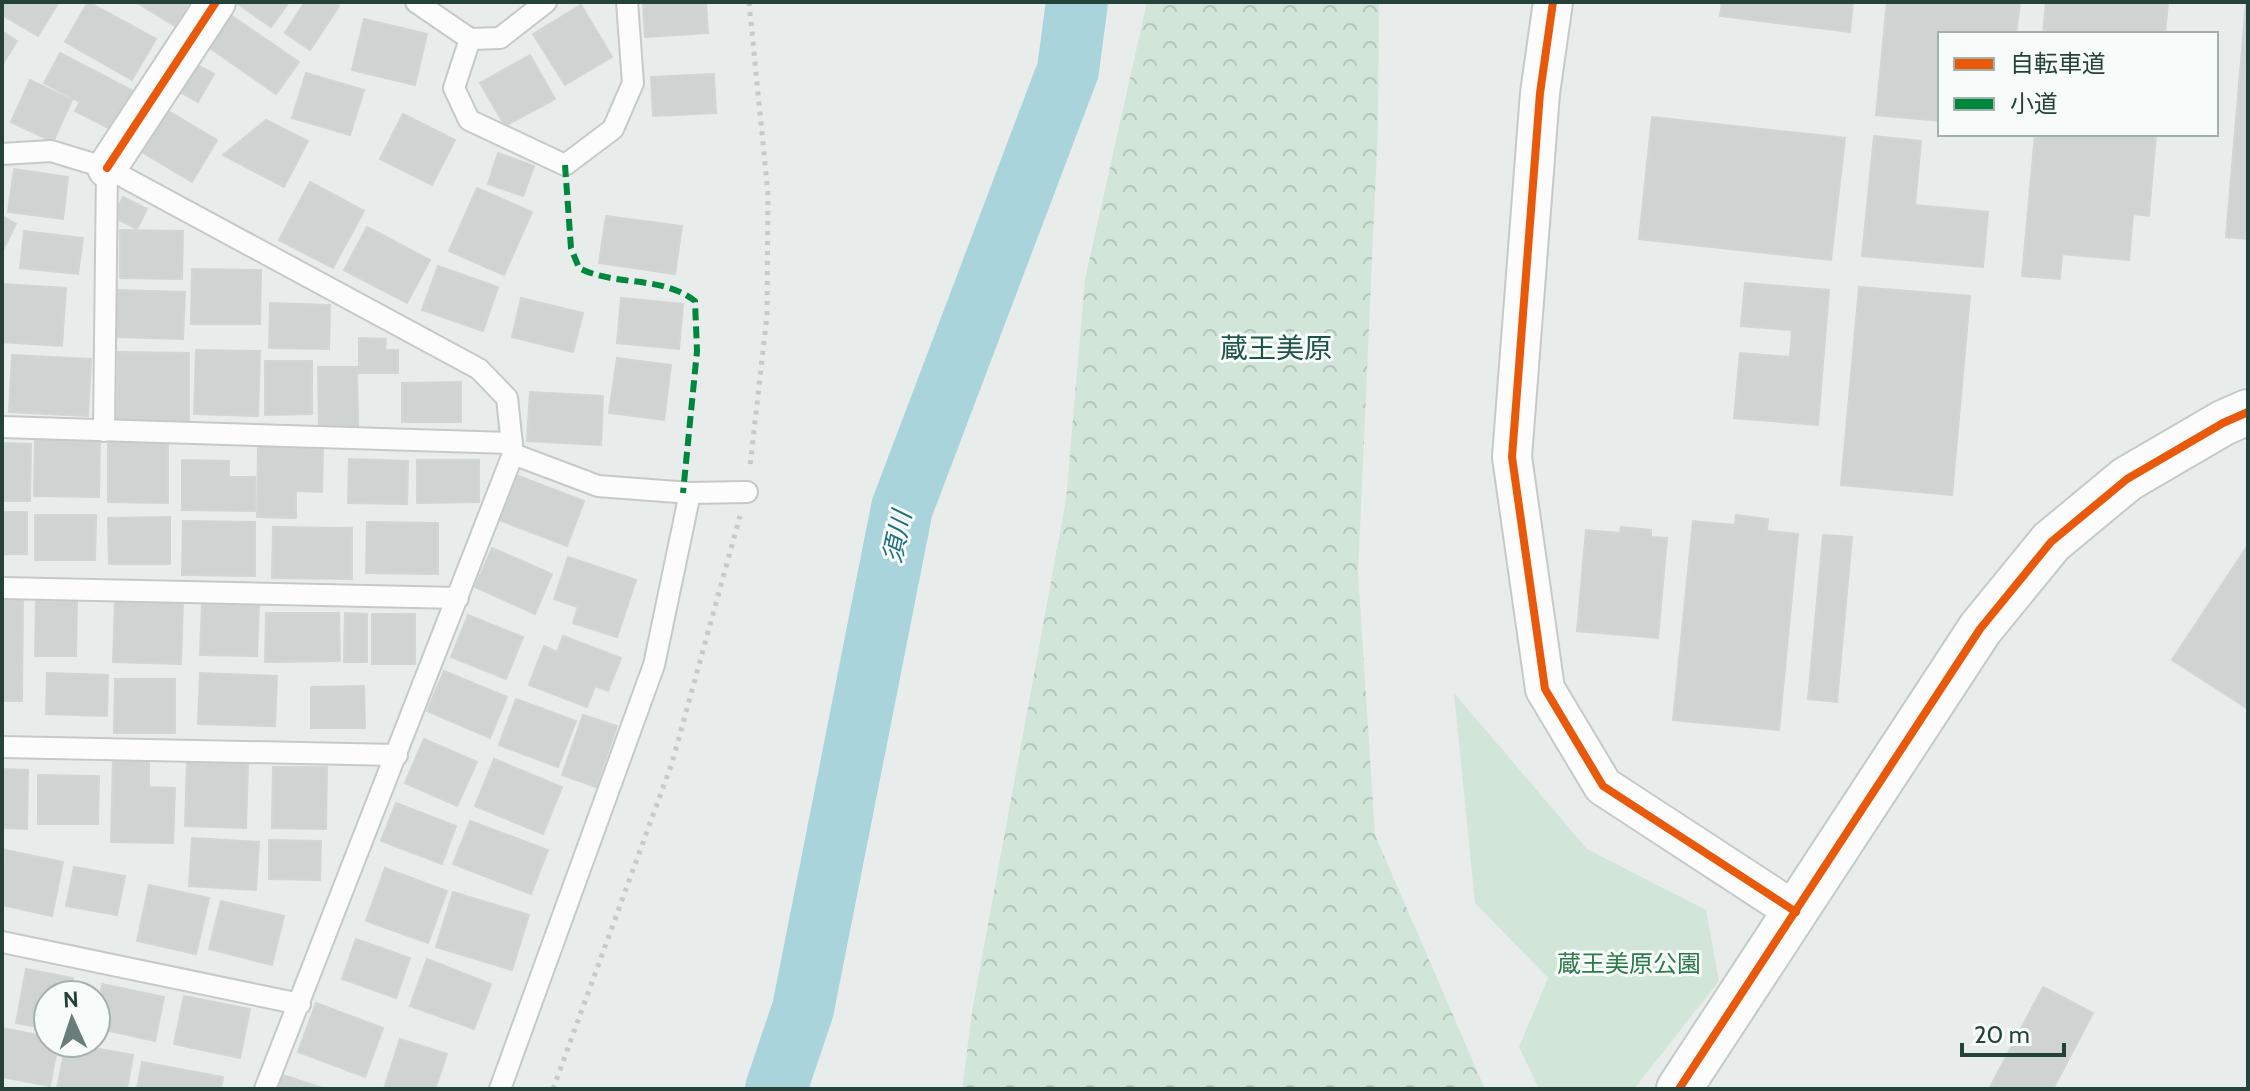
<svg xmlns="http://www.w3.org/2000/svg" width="2250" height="1091" viewBox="0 0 2250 1091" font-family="Cabin,'Noto Sans JP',sans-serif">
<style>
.forest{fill:url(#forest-crowns)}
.green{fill:#d1e6d8}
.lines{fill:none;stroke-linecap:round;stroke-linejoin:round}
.river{stroke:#a9d4db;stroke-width:62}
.building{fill:#cfd4d2;stroke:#d1d6d4;stroke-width:2}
.lane-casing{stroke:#c5cac8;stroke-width:24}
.street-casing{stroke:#c5cac8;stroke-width:42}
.secondary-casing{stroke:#c3cbc8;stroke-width:48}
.path{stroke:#c3ccca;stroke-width:5;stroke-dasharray:4 6;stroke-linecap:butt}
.lane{stroke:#fcfcfc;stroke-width:20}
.street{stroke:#fcfcfc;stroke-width:38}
.secondary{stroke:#fcfcfc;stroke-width:44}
.quiet{stroke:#00873e;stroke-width:6;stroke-dasharray:12 6;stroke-linecap:butt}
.cycleway-casing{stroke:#f7fbf9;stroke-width:13}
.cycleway{stroke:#e8590c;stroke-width:8}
.labels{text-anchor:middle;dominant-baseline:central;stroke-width:6;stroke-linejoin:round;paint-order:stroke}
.park-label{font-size:24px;fill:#2d7a4b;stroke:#f7fbf9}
.water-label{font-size:26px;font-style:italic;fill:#1c6f80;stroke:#f7fbf9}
.quarter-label{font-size:28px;fill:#1f5548;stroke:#f7fbf9}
</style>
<defs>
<pattern id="forest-crowns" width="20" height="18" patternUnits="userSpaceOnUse" patternTransform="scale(2)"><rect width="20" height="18" fill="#d1e6d8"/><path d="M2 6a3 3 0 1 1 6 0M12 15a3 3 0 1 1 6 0" fill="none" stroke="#b3c6ba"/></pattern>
</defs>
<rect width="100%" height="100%" fill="#e8edeb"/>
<path class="forest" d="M1147,2H1379L1378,126L1358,573L1375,835L1485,1089H962L973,1006L1066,500L1085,279Z"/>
<path class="green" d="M1454,693L1587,849L1706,910L1719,981L1634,1089H1539L1519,1047L1548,978L1475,903Z"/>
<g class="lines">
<path class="river" d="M776,1089L803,1009L902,508L1068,70L1077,2"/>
</g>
<g class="building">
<path d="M2,2H59L38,36L2,15Z"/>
<path d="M88,2L156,39L132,80L65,42Z"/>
<path d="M136,2H189L175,26Z"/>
<path d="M235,2H289L271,27Z"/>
<path d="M305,2H333L339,6L310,50L285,33Z"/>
<path d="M643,2H706L708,33L645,37Z"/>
<path d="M1722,2H1853L1850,32L1720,16Z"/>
<path d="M1887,2H2020L2016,34H1940V121L1876,115Z"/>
<path d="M2046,2H2168L2165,34H2043Z"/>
<path d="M2246,2H2248V239L2226,237Z"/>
<path d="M581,5L612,57L565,85L533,34Z"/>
<path d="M226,12L299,62L276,94L204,44Z"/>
<path d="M364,19L427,34L415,85L352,70Z"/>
<path d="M2,31L17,41L2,65Z"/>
<path d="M60,53L133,91L112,130L75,111L80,102L44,83Z"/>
<path d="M530,55L555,99L505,126L480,83Z"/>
<path d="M185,58L214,74L198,102L169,86Z"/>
<path d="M306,73L364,90L350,135L292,118Z"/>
<path d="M714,74L716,113L653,116L651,77Z"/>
<path d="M30,80L72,100L53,142L11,122Z"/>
<path d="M165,109L217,140L192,182L140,151Z"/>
<path d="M403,114L455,140L432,185L380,159Z"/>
<path d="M1652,117L1845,138L1831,260L1639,239Z"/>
<path d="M266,120L308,141L284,187L223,155Z"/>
<path d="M2035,134H2156L2149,216L2133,214L2129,260L2062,254L2060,279L2022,276Z"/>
<path d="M1874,136L1921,141L1915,205L1988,212L1983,267L1862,256Z"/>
<path d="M498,153L534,166L523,196L488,184Z"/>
<path d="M14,169L68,177L63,219L8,212Z"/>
<path d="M310,182L364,211L333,268L279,240Z"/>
<path d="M477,188L532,212L504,275L449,251Z"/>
<path d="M123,197L147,209L137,229L113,217Z"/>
<path d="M2,216L16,224L2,252Z"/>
<path d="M606,216L682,226L675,274L599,263Z"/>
<path d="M367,227L430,260L407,303L344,270Z"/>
<path d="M120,230L183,231L182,279L120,278Z"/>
<path d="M24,231L83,238L78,274L20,268Z"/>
<path d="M438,266L498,287L483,331L422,310Z"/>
<path d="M192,269L261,270L260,324H191Z"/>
<path d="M1745,283L1829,290L1818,425L1734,418L1740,353L1790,357L1792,330L1741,326Z"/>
<path d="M2,284L66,288L62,346L2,342Z"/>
<path d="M1859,287L1970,296L1952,495L1841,485Z"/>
<path d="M116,290L185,292L183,339L114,337Z"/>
<path d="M521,298L583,313L573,352L512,337Z"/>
<path d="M621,298L683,304L679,349L617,343Z"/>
<path d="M270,303L330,305L329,349L269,348Z"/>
<path d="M359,338L386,339L385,350H398V373H359Z"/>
<path d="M196,350L260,351L258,416L194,414Z"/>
<path d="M118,352L189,353V422L117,421Z"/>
<path d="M12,355L91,359L88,416L9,412Z"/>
<path d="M617,358L671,365L664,420L609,413Z"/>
<path d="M265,361H312V414L265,415Z"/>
<path d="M318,367H357L358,427H319Z"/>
<path d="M461,382V422H402V383Z"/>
<path d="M530,392L603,396L601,445L527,441Z"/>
<path d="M35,438L100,439L99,497L34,496Z"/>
<path d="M108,441H168V503L108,502Z"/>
<path d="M2,443L31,444L30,501H2Z"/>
<path d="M258,447L323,448L322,492L296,491V518L257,517Z"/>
<path d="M349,459L408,461L407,504L348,503Z"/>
<path d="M182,460L229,461V477H255V511L182,510Z"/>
<path d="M417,460H479V502L417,503Z"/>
<path d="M516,475L584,501L567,546L499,520Z"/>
<rect x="2" y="512" width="25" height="42"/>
<path d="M35,515H96L95,560H35Z"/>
<path d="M1736,515L1768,519L1767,531L1798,534L1779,730L1673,720L1693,521L1735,525Z"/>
<path d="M170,517V564H109L108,518Z"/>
<path d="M183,521L255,522V576L182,575Z"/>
<path d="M367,522L438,523V574L366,573Z"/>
<path d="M273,527L352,528V579L272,578Z"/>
<path d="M1621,527L1651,530V537L1667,538L1658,638L1577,631L1586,530L1620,533Z"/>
<path d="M1823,535L1852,537L1837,702L1808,699Z"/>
<path d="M2248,545V709L2172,660Z"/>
<path d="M492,548L552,574L535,614L475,587Z"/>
<path d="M568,557L636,580L617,637L573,623L578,607L554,599Z"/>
<path d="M2,600H23L22,701H2Z"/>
<path d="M36,600H77L76,656H35Z"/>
<path d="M115,600L183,602L181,664L113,662Z"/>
<path d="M202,604L259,606L257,656L200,655Z"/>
<path d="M266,613H339L340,661L265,662Z"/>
<path d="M345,613L367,614V662H344Z"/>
<rect x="372" y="614" width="43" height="50"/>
<path d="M468,615L523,637L506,679L451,657Z"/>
<path d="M563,636L621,658L608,691L595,686L587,707L529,685L544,646L557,652Z"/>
<path d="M444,671L507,697L490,738L427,711Z"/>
<path d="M47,673L108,675L107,716L46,714Z"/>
<path d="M200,673L277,676L275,726L198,724Z"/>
<path d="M115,679H175V733H114Z"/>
<path d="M364,686L365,728H311V687Z"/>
<path d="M516,699L576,721L558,767L499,745Z"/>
<path d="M583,715L617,726L596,787L562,775Z"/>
<path d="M424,739L477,762L457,806L405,783Z"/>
<path d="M113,759L149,760V787L175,788L173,843L111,842Z"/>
<path d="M494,759L562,787L543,834L475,806Z"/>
<path d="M187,761L248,764L246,828L185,826Z"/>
<path d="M273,767H327L326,829L272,828Z"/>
<path d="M2,769L28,770L27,829L2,828Z"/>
<path d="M38,775L99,776L98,824H38Z"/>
<path d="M396,803L456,826L442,864L381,841Z"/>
<path d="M470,821L548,850L531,894L453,864Z"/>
<path d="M192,838L259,842L256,890L189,886Z"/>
<path d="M269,840L321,841L320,880L269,879Z"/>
<path d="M5,850L63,862L52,916L2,905Z"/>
<path d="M74,867L125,876L117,915L66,906Z"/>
<path d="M385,868L447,891L428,943L366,921Z"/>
<path d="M149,885L209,898L196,954L137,941Z"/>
<path d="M453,892L529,915L512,970L436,947Z"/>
<path d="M221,901L284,916L272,965L209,949Z"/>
<path d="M356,939L410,958L396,998L342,979Z"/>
<path d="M427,959L491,984L474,1029L410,1006Z"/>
<path d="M26,969L73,978L70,995H48V1029L16,1023Z"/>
<path d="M102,984L164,997L155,1041L96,1028Z"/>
<path d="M2043,987L2093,1013L2053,1089H1989Z"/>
<path d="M184,996L250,1009L240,1058L174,1044Z"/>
<path d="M316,1003L383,1028L365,1077L298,1052Z"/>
<path d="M2,1028L48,1037V1043H58L50,1086L2,1077Z"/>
<path d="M400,1039L447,1054L435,1089H384Z"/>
<path d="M66,1043L133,1055L127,1089H57Z"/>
<path d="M142,1062L223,1077L221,1089H137Z"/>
<path d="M283,1075L325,1089H278Z"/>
</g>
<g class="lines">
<defs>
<g id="lane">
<path d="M416,2L470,39L500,38L546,2"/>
<path d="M470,39L454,88L469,120L565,165L613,129L633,83L627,2"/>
<path d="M2,154L51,151L107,168L479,369L507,398L513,454L265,1089"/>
<path d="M2,427L512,443"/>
<path d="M104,431L107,168"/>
<path d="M513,454L598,486L690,493L747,492"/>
<path d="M2,588L458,598"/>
<path d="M2,747L397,755"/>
<path d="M2,942L300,1004"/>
<path d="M500,1089L654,665L690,493"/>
</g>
<g id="street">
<path d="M1553,2L1540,93L1512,457L1545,689L1603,786L1796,912"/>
<path d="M107,168L216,2"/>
</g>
<path id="secondary" d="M1679,1089L1980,629L2051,542L2127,479L2223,423L2248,412"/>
</defs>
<use href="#lane" class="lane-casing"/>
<use href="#street" class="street-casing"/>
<use href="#secondary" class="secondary-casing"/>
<g class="path">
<path d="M749,2L768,194L767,315L750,467"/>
<path d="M553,1089L672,763L740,516"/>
</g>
<use href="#lane" class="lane"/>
<use href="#street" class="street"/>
<use href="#secondary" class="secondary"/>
<path class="quiet" d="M565,165L571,248L579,268C616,287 662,275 695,301L697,351L683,493"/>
<defs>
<g id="cycleway">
<path d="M1553,2L1540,93L1512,457L1545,689L1603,786L1796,912"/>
<path d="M107,168L216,2"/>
<path d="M1679,1089L1980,629L2051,542L2127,479L2223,423L2248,412"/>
</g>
</defs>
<use href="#cycleway" class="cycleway-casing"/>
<use href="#cycleway" class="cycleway"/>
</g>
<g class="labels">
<g class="park-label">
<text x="1629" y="963">蔵王美原公園</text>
</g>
<g class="water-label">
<text transform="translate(897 537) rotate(-78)">須川</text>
</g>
<g class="quarter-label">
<text x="1276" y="348">蔵王美原</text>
</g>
</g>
<rect width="2250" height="1091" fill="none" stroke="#24423a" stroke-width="8"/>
<rect x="1938" y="32" width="280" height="104" fill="#f7fbf9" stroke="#a3b1ad" stroke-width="2"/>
<rect x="1954" y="58" width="40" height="12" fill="#e8590c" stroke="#a3b1ad" stroke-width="2"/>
<text x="2010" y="72" font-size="24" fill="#24423a">自転車道</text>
<rect x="1954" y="98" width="40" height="12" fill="#00873e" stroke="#a3b1ad" stroke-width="2"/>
<text x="2010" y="112" font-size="24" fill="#24423a">小道</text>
<g transform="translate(72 1019) rotate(357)"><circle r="38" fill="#f7fbf9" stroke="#a3b1ad" stroke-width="2"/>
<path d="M0-6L14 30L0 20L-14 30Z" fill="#697e78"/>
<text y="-12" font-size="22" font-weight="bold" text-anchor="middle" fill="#24423a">N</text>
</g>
<path d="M1962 1043v12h102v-12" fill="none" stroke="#24423a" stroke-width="4"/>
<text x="1974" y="1043" font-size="24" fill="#24423a" stroke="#f7fbf9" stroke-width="6" paint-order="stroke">20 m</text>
</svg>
